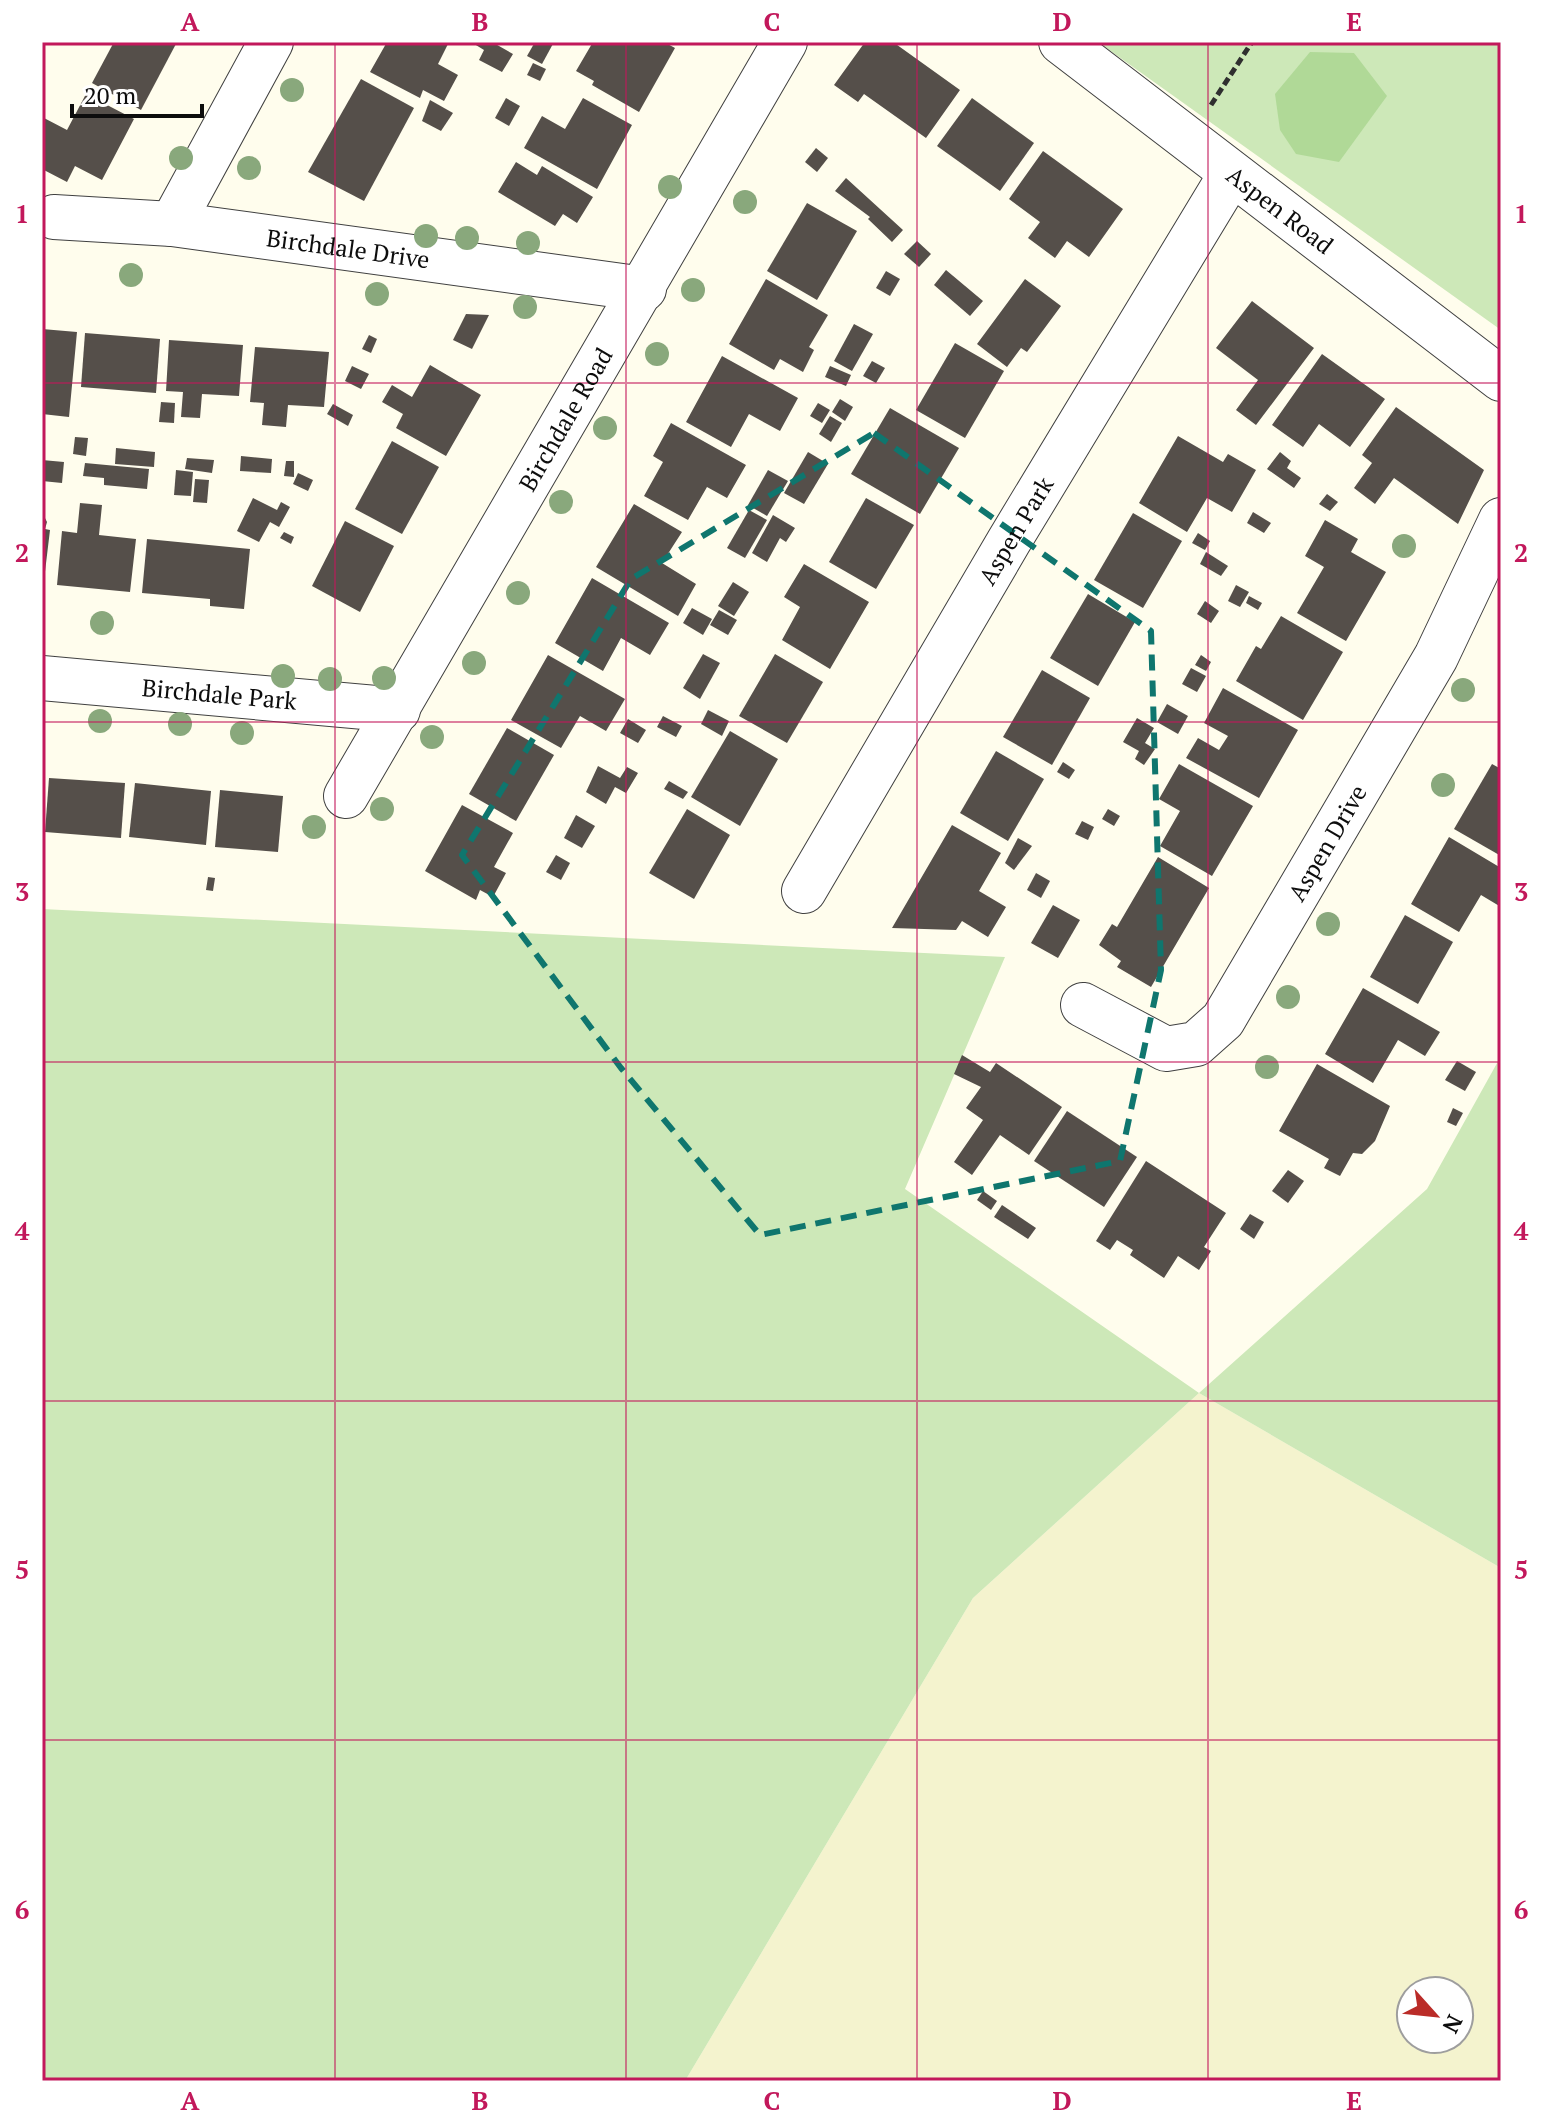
<svg xmlns="http://www.w3.org/2000/svg" width="1543" height="2123" viewBox="0 0 1543 2123" font-family="'PT Serif',serif">
<style>
.farmland{fill:#f4f3ce;fill-rule:evenodd}
.green{fill:#cde8b8}
.forest{fill:#b0d997}
.building{fill:#554f4a}
.lines{fill:none;stroke-linecap:round;stroke-linejoin:round}
.minor-casing{stroke:#404040;stroke-width:46}
.path{stroke:#2f2f2f;stroke-width:5;stroke-dasharray:8 4;stroke-linecap:butt}
.minor{stroke:#fff;stroke-width:44}
.tree{fill:#89a87c}
.marked{fill:none;stroke:#0f766e;stroke-width:6;stroke-dasharray:16 10;stroke-linejoin:round}
.grid{fill:none;stroke:#c2185b;stroke-width:2;stroke-opacity:0.55}
.labels{text-anchor:middle;dominant-baseline:central;stroke-width:8;stroke-linejoin:round;paint-order:stroke}
.street-label{font-size:24px;fill:#0d0d0d;stroke:#fff}
.neatline{fill:none;stroke:#c2185b;stroke-width:3}
.grid-label{font-size:26px;text-anchor:middle;font-weight:bold;fill:#c2185b}
</style>
<rect width="100%" height="100%" fill="#fffded"/>
<path class="farmland" d="M1199,1393L1501,1568V2081H685L973,1598ZM1411,1991H1459V2039H1411Z"/>
<g class="green">
<path d="M1098,42H1501V330Z"/>
<path d="M42,909L1005,957L905,1189L1199,1393L1427,1189L1501,1056V1568L1199,1393L973,1598L685,2081H42Z"/>
</g>
<path class="forest" d="M1310,52L1354,53L1387,96L1339,162L1296,154L1280,130L1275,94Z"/>
<g class="building">
<path d="M114,42H177L141,110L92,83Z"/>
<path d="M387,42H449L438,64L458,75L444,101L423,90L420,98L370,72Z"/>
<path d="M471,42H492L513,54L502,72L479,60L484,50Z"/>
<path d="M535,42H554L542,64L527,56Z"/>
<path d="M593,42H664L675,48L639,112L592,85L594,81L576,71Z"/>
<path d="M865,42H893L960,90L926,138L864,94L858,102L834,85Z"/>
<path d="M533,63L546,69L540,81L527,75Z"/>
<path d="M361,79L414,108L364,201L308,172Z"/>
<path d="M86,94L134,119L102,180L75,166L67,182L42,169V121L44,118L67,130Z"/>
<path d="M506,98L520,106L509,126L495,118Z"/>
<path d="M583,98L632,125L597,189L524,148L542,116L565,129Z"/>
<path d="M972,98L1034,143L1000,191L937,146Z"/>
<path d="M430,100L453,113L441,131L422,121Z"/>
<path d="M816,148L828,158L817,172L805,162Z"/>
<path d="M1043,151L1123,209L1089,257L1067,241L1055,258L1028,238L1040,222L1009,199Z"/>
<path d="M516,162L537,175L542,166L593,197L577,223L563,214L555,226L498,192Z"/>
<path d="M846,178L903,230L892,242L868,219L870,217L835,191Z"/>
<path d="M807,203L857,231L817,300L767,271Z"/>
<path d="M917,241L931,254L919,267L904,254Z"/>
<path d="M946,270L983,301L970,316L934,285Z"/>
<path d="M886,271L900,279L890,296L876,288Z"/>
<path d="M766,279L828,315L809,347L814,350L803,372L780,359L774,370L729,344Z"/>
<path d="M1025,279L1061,306L1027,352L1021,348L1007,367L977,344Z"/>
<path d="M1252,301L1314,348L1256,425L1236,410L1258,380L1216,348Z"/>
<path d="M466,314L489,315L472,349L453,340Z"/>
<path d="M854,324L873,334L852,371L834,361Z"/>
<path d="M42,329L77,332L69,417L42,414Z"/>
<path d="M85,333L160,339L156,393L81,387Z"/>
<path d="M369,335L377,339L371,353L362,349Z"/>
<path d="M169,340L243,345L239,396L202,394L200,418L181,417L183,392L166,391Z"/>
<path d="M955,343L1004,371L965,438L916,410Z"/>
<path d="M255,347L329,352L324,407L288,405L286,427L262,425L264,403L250,402Z"/>
<path d="M1322,354L1385,399L1350,447L1319,424L1303,447L1272,425Z"/>
<path d="M722,356L798,398L780,431L749,414L731,447L686,422Z"/>
<path d="M872,361L885,368L876,383L863,376Z"/>
<path d="M430,365L481,395L446,456L396,428L403,414L382,402L392,385L412,397Z"/>
<path d="M352,366L369,374L361,389L345,381Z"/>
<path d="M830,366L851,375L846,386L825,377Z"/>
<path d="M840,399L853,407L845,421L832,412Z"/>
<path d="M161,402L175,403L174,423L159,422Z"/>
<path d="M818,403L830,410L822,423L810,416Z"/>
<path d="M333,404L353,415L348,426L327,414Z"/>
<path d="M1396,407L1484,470L1458,524L1394,478L1375,504L1354,488L1372,463L1362,455Z"/>
<path d="M890,408L959,448L920,514L851,474Z"/>
<path d="M830,416L842,423L831,442L819,434Z"/>
<path d="M671,423L746,465L727,498L707,487L688,520L644,496L663,462L653,456Z"/>
<path d="M1178,436L1223,462L1228,454L1256,470L1232,512L1207,498L1187,532L1139,503Z"/>
<path d="M75,437L88,438L86,456L73,454Z"/>
<path d="M392,441L439,467L402,534L355,509Z"/>
<path d="M116,448L155,452L154,467L115,464Z"/>
<path d="M808,452L828,464L804,504L784,493Z"/>
<path d="M1280,452L1291,461L1287,468L1301,478L1294,488L1267,469Z"/>
<path d="M241,456L272,459L271,473L240,471Z"/>
<path d="M187,458L214,460L212,473L185,469Z"/>
<path d="M42,460L64,462L62,483L42,481Z"/>
<path d="M286,461H294V477L284,476Z"/>
<path d="M85,463L149,469L147,489L104,485V478L83,476Z"/>
<path d="M176,470L193,472L191,496L174,495Z"/>
<path d="M768,470L788,481L767,516L748,505Z"/>
<path d="M298,473L313,480L308,491L293,484Z"/>
<path d="M195,479L209,480L207,503L193,502Z"/>
<path d="M1327,494L1338,502L1330,511L1319,504Z"/>
<path d="M253,498L277,510L281,502L290,507L279,527L270,522L259,542L237,531Z"/>
<path d="M866,498L914,525L876,589L829,562Z"/>
<path d="M80,503L102,505L99,535L136,539L130,592L57,585L62,531L77,533Z"/>
<path d="M634,504L682,532L662,563L696,584L678,616L596,567Z"/>
<path d="M749,510L767,520L745,558L727,548Z"/>
<path d="M42,512L47,522L45,529L50,530L44,580Z"/>
<path d="M1253,512L1271,523L1264,533L1247,523Z"/>
<path d="M1133,513L1182,541L1143,608L1094,580Z"/>
<path d="M773,515L795,528L786,542L780,538L767,562L752,553Z"/>
<path d="M1325,520L1358,539L1351,552L1386,572L1346,641L1297,613L1324,567L1305,556Z"/>
<path d="M345,521L394,546L360,612L312,586Z"/>
<path d="M284,532L294,537L291,544L280,538Z"/>
<path d="M1198,533L1210,541L1205,550L1192,543Z"/>
<path d="M147,539L250,549L244,609L210,606V599L142,593Z"/>
<path d="M1206,552L1228,566L1221,576L1200,564Z"/>
<path d="M804,564L869,602L830,669L782,640L800,607L784,597Z"/>
<path d="M592,578L669,623L650,655L621,638L603,671L555,643Z"/>
<path d="M733,582L749,592L734,616L718,606Z"/>
<path d="M1236,585L1249,592L1240,607L1228,601Z"/>
<path d="M1088,594L1135,622L1098,686L1050,658Z"/>
<path d="M1249,596L1262,603L1258,610L1246,603Z"/>
<path d="M1205,601L1219,611L1211,623L1197,614Z"/>
<path d="M692,608L712,619L703,635L683,623Z"/>
<path d="M719,610L737,620L728,635L710,625Z"/>
<path d="M1281,616L1343,652L1303,720L1236,681L1256,646L1261,649Z"/>
<path d="M703,654L720,663L700,699L683,688Z"/>
<path d="M775,654L823,682L787,743L739,716Z"/>
<path d="M548,655L625,699L606,731L580,716L561,748L511,720Z"/>
<path d="M1201,655L1211,662L1206,671L1195,665Z"/>
<path d="M1191,668L1206,676L1197,692L1182,684Z"/>
<path d="M1042,670L1090,698L1052,765L1003,737Z"/>
<path d="M1223,688L1298,730L1259,798L1186,758L1198,738L1219,750L1228,736L1204,723Z"/>
<path d="M1167,704L1188,716L1178,734L1157,722Z"/>
<path d="M708,710L729,721L722,736L701,724Z"/>
<path d="M663,716L682,726L676,737L657,727Z"/>
<path d="M1137,718L1154,728L1145,743L1155,749L1144,765L1135,759L1139,751L1123,742Z"/>
<path d="M628,719L646,730L638,743L620,733Z"/>
<path d="M507,728L554,755L516,821L469,794Z"/>
<path d="M730,731L778,759L740,826L691,797Z"/>
<path d="M996,751L1044,779L1008,841L960,813Z"/>
<path d="M1063,762L1075,770L1069,779L1057,772Z"/>
<path d="M1179,764L1253,806L1212,876L1160,846L1180,811L1159,799Z"/>
<path d="M1492,764L1501,769V856L1454,829Z"/>
<path d="M598,766L620,778L627,767L638,773L626,793L615,787L606,804L586,792Z"/>
<path d="M49,778L125,783L121,838L45,832Z"/>
<path d="M669,781L688,792L683,799L664,789Z"/>
<path d="M135,783L211,791L206,845L129,837Z"/>
<path d="M220,790L283,796L278,852L215,847Z"/>
<path d="M462,805L513,833L494,867L506,873L493,897L480,890L476,900L425,871Z"/>
<path d="M687,809L730,835L694,899L649,873Z"/>
<path d="M1108,809L1120,816L1114,826L1102,819Z"/>
<path d="M576,815L595,826L582,848L564,838Z"/>
<path d="M1082,821L1094,827L1088,840L1075,834Z"/>
<path d="M952,825L1001,853L979,891L1006,907L988,937L962,921L956,930L892,928Z"/>
<path d="M1449,837L1501,868V907L1481,895L1459,932L1411,904Z"/>
<path d="M1018,838L1032,846L1014,870L1005,863Z"/>
<path d="M556,855L570,863L561,880L546,872Z"/>
<path d="M1158,857L1209,888L1151,987L1117,967L1121,961L1099,945L1112,924L1117,927Z"/>
<path d="M1036,873L1050,881L1041,898L1027,890Z"/>
<path d="M208,877L215,878L213,891L206,890Z"/>
<path d="M1053,905L1080,920L1058,958L1031,943Z"/>
<path d="M1405,915L1453,942L1418,1004L1370,977Z"/>
<path d="M1363,988L1440,1032L1425,1056L1398,1040L1373,1083L1325,1054Z"/>
<path d="M962,1055L990,1072L996,1063L1062,1107L1029,1155L1000,1135L972,1175L954,1162L983,1120L966,1108L981,1087L954,1074Z"/>
<path d="M1457,1061L1476,1072L1465,1091L1445,1080Z"/>
<path d="M1317,1064L1390,1106L1375,1141L1362,1154L1353,1153L1340,1176L1324,1168L1329,1159L1279,1131Z"/>
<path d="M1453,1108L1463,1113L1456,1126L1447,1122Z"/>
<path d="M1067,1111L1137,1157L1104,1207L1034,1161Z"/>
<path d="M1146,1161L1226,1213L1204,1247L1211,1251L1199,1270L1178,1256L1164,1278L1130,1255L1133,1250L1117,1240L1110,1250L1096,1241Z"/>
<path d="M1288,1170L1304,1181L1288,1203L1272,1191Z"/>
<path d="M983,1191L997,1201L991,1210L977,1200Z"/>
<path d="M1002,1205L1036,1228L1028,1239L994,1217Z"/>
<path d="M1250,1214L1264,1222L1254,1239L1240,1229Z"/>
</g>
<g class="lines">
<defs>
<g id="minor">
<path id="s1" d="M1061,42L1501,379"/>
<path id="s2" d="M54,217L172,224L644,289"/>
<path d="M172,224L271,42"/>
<path id="s3" d="M42,678L398,710"/>
<path id="s4" d="M346,796L785,42"/>
<path id="s5" d="M804,891L1009,541L1231,174"/>
<path id="s6" d="M1083,1005L1166,1049L1196,1044L1223,1020L1436,657L1501,520"/>
</g>
</defs>
<use href="#minor" class="minor-casing"/>
<path class="path" d="M1211,105L1252,42"/>
<use href="#minor" class="minor"/>
</g>
<g class="tree">
<circle cx="292" cy="90" r="12"/>
<circle cx="181" cy="158" r="12"/>
<circle cx="249" cy="168" r="12"/>
<circle cx="670" cy="187" r="12"/>
<circle cx="745" cy="202" r="12"/>
<circle cx="426" cy="236" r="12"/>
<circle cx="467" cy="238" r="12"/>
<circle cx="528" cy="243" r="12"/>
<circle cx="131" cy="275" r="12"/>
<circle cx="693" cy="290" r="12"/>
<circle cx="377" cy="294" r="12"/>
<circle cx="525" cy="307" r="12"/>
<circle cx="657" cy="354" r="12"/>
<circle cx="605" cy="428" r="12"/>
<circle cx="561" cy="502" r="12"/>
<circle cx="1404" cy="546" r="12"/>
<circle cx="518" cy="593" r="12"/>
<circle cx="102" cy="623" r="12"/>
<circle cx="474" cy="663" r="12"/>
<circle cx="283" cy="676" r="12"/>
<circle cx="384" cy="678" r="12"/>
<circle cx="330" cy="679" r="12"/>
<circle cx="1463" cy="690" r="12"/>
<circle cx="100" cy="721" r="12"/>
<circle cx="180" cy="724" r="12"/>
<circle cx="242" cy="733" r="12"/>
<circle cx="432" cy="737" r="12"/>
<circle cx="1443" cy="785" r="12"/>
<circle cx="382" cy="809" r="12"/>
<circle cx="314" cy="827" r="12"/>
<circle cx="1328" cy="924" r="12"/>
<circle cx="1288" cy="997" r="12"/>
<circle cx="1267" cy="1067" r="12"/>
</g>
<path class="marked" d="M874,433L1151,631L1161,970L1120,1161L760,1235L621,1068L462,855L631,579Z"/>
<path class="grid" d="M335,42V2081M626,42V2081M917,42V2081M1208,42V2081M42,383H1501M42,722H1501M42,1062H1501M42,1401H1501M42,1740H1501"/>
<g class="labels">
<g class="street-label">
<text stroke="none"><textPath href="#s1" startOffset="276">Aspen Road</textPath></text>
<text stroke="none"><textPath href="#s2" startOffset="296">Birchdale Drive</textPath></text>
<text stroke="none"><textPath href="#s4" startOffset="436">Birchdale Road</textPath></text>
<text stroke="none"><textPath href="#s5" startOffset="418">Aspen Park</textPath></text>
<text stroke="none"><textPath href="#s3" startOffset="178">Birchdale Park</textPath></text>
<text stroke="none"><textPath href="#s6" startOffset="366">Aspen Drive</textPath></text>
</g>
</g>
<rect width="1543" height="2123" fill="none" stroke="#ffffff" stroke-width="88"/>
<g transform="translate(1435 2015) rotate(117)"><circle r="38" fill="#ffffff" stroke="#9e9e9e" stroke-width="2"/>
<path d="M0-6L14 30L0 20L-14 30Z" fill="#ba2c28"/>
<text y="-12" font-size="22" font-weight="bold" text-anchor="middle" fill="#0d0d0d">N</text>
</g>
<path d="M72 104v12h130v-12" fill="none" stroke="#0d0d0d" stroke-width="4"/>
<text x="84" y="104" font-size="24" fill="#0d0d0d" stroke="#ffffff" stroke-width="6" paint-order="stroke">20 m</text>
<rect x="44" y="44" width="1455" height="2035" class="neatline"/>
<g class="grid-label">
<text x="190" y="31">A</text>
<text x="480" y="31">B</text>
<text x="772" y="31">C</text>
<text x="1062" y="31">D</text>
<text x="1354" y="31">E</text>
<text x="22" y="223">1</text>
<text x="1521" y="223">1</text>
<text x="22" y="562">2</text>
<text x="1521" y="562">2</text>
<text x="22" y="901">3</text>
<text x="1521" y="901">3</text>
<text x="22" y="1240">4</text>
<text x="1521" y="1240">4</text>
<text x="22" y="1579">5</text>
<text x="1521" y="1579">5</text>
<text x="22" y="1919">6</text>
<text x="1521" y="1919">6</text>
<text x="190" y="2110">A</text>
<text x="480" y="2110">B</text>
<text x="772" y="2110">C</text>
<text x="1062" y="2110">D</text>
<text x="1354" y="2110">E</text>
</g>
</svg>
